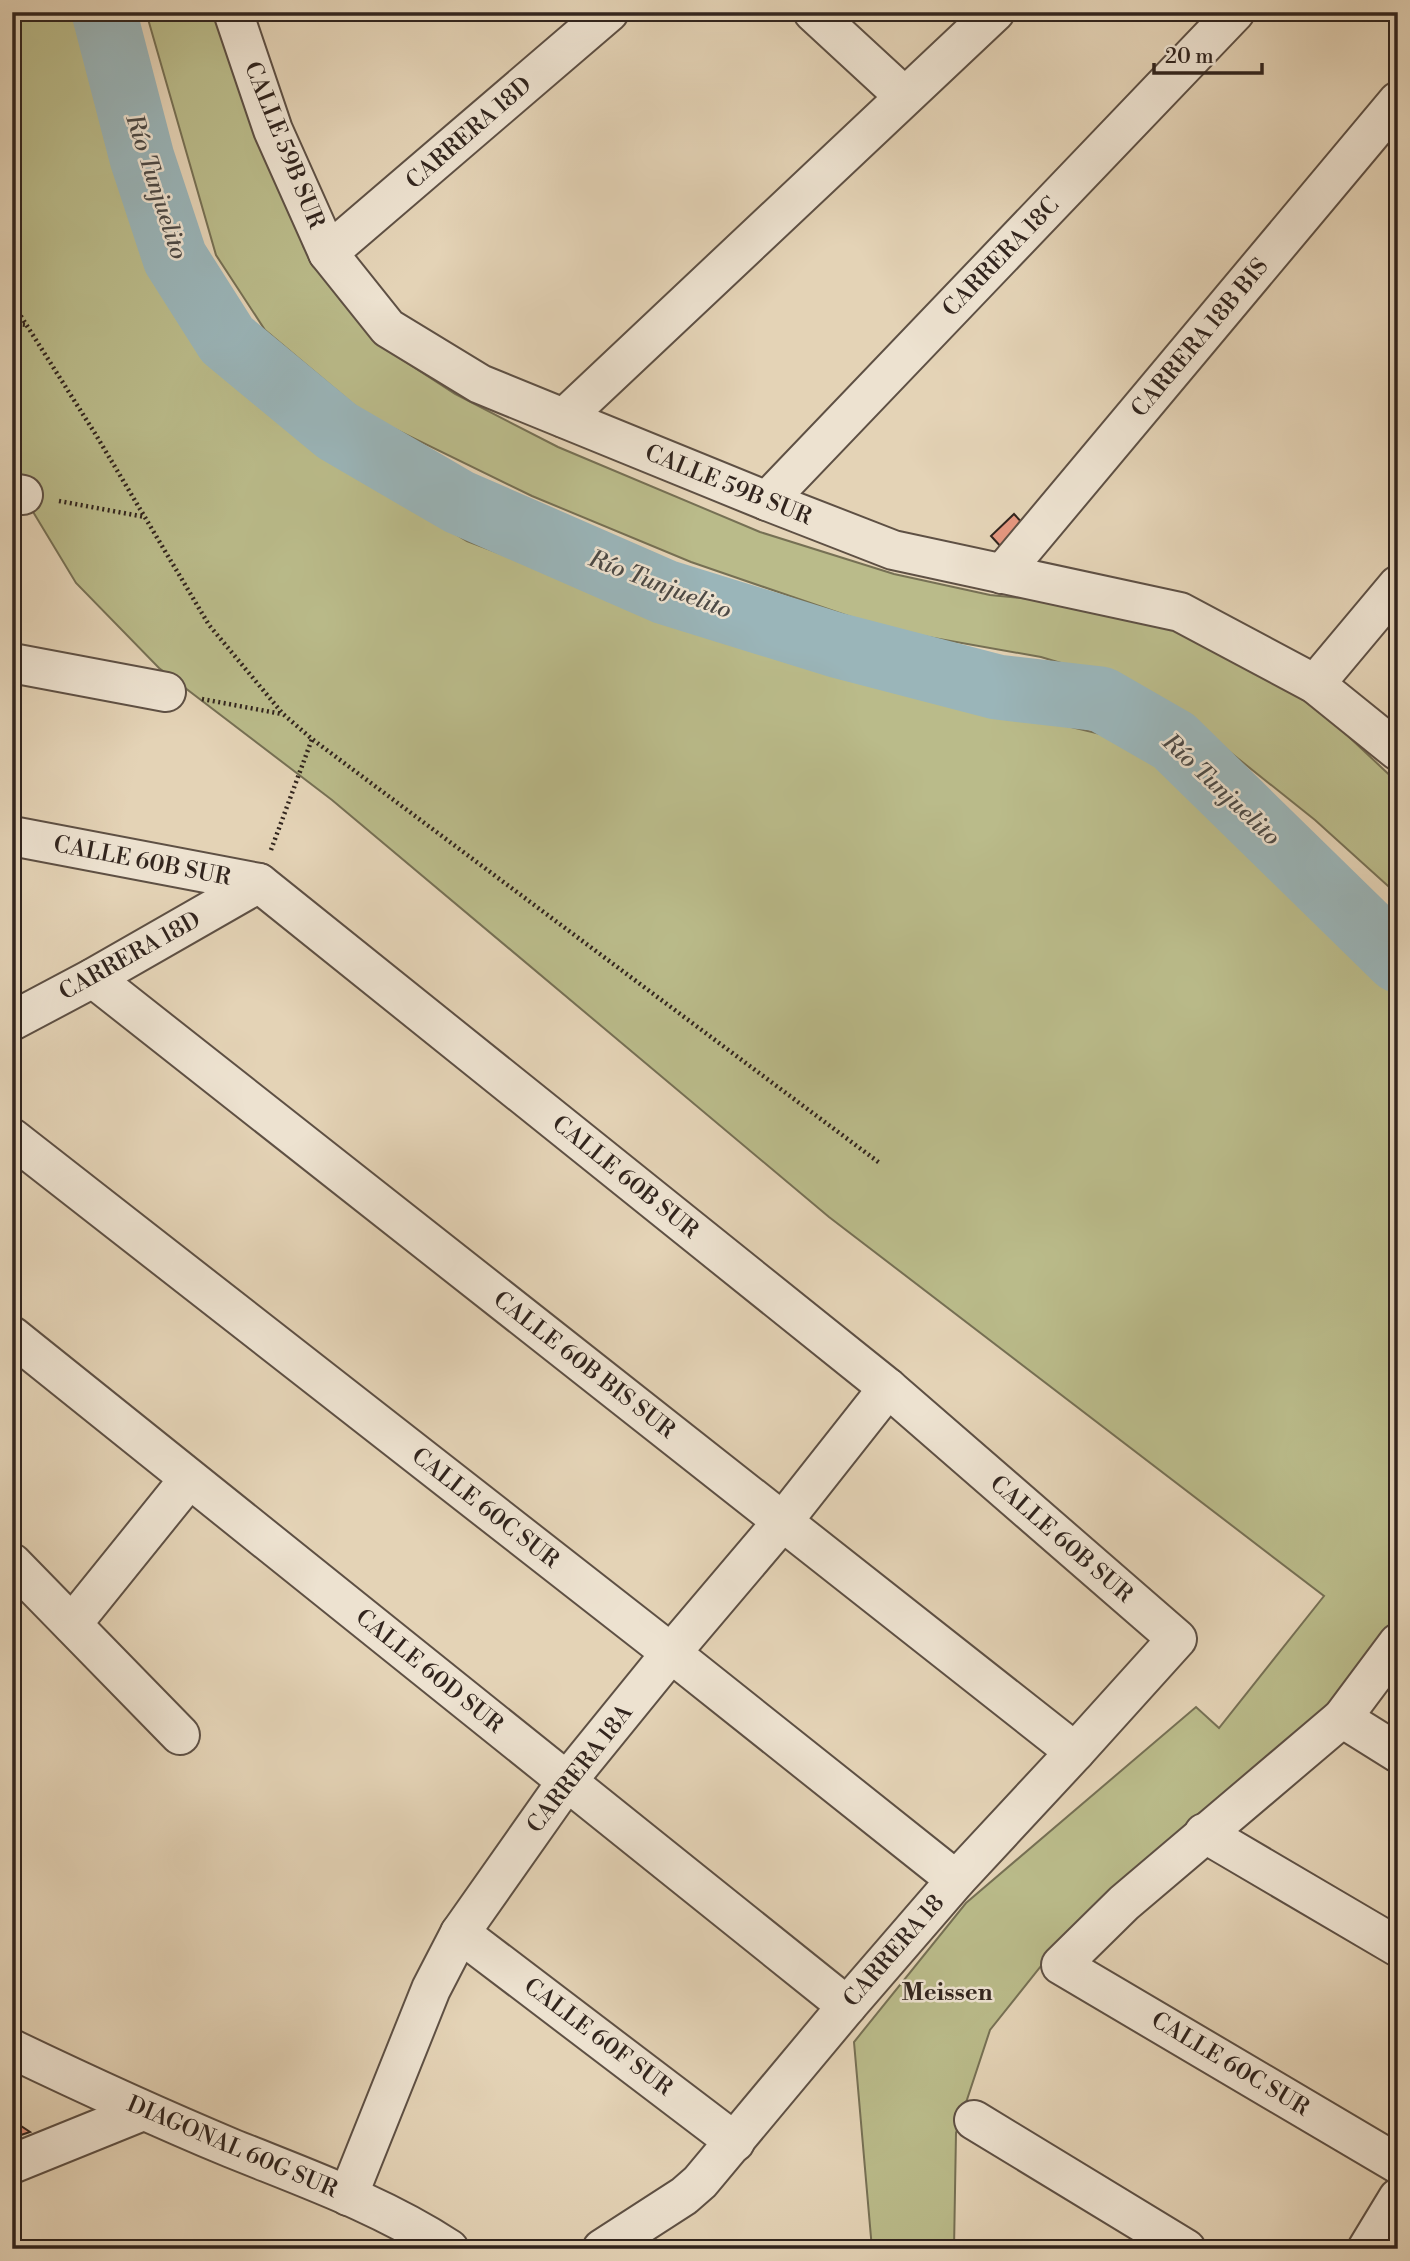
<svg xmlns="http://www.w3.org/2000/svg" width="1410" height="2261" viewBox="0 0 1410 2261" font-family="'Libre Bodoni',serif">
<style>
.green{fill:#babb8a;stroke:#767054;stroke-width:2}
.lines{fill:none;stroke-linecap:round;stroke-linejoin:round}
.river{stroke:#9ab5b9;stroke-width:65}
.building{fill:#e59780;stroke:#32251e;stroke-width:2}
.minor-casing{stroke:#5e5044;stroke-width:42}
.path{stroke:#32251e;stroke-width:4.5;stroke-dasharray:2 3.5;stroke-linecap:butt}
.minor{stroke:#ede2d0;stroke-width:38}
.labels{text-anchor:middle;dominant-baseline:central;stroke-width:5;stroke-linejoin:round;paint-order:stroke}
.street-label{font-size:23px;fill:#32251e;stroke:#ede2d0}
.water-label{font-size:24px;font-style:italic;fill:#4c4945;stroke:#ede2d0}
.neighbourhood-label{font-size:24px;font-weight:bold;fill:#32251e;stroke:#ede2d0}
</style>
<rect width="100%" height="100%" fill="#e4d3b6"/>
<filter id="stains"><feTurbulence type="fractalNoise" baseFrequency=".00286" numOctaves="4"/><feColorMatrix values="0 0 0 0 .2 0 0 0 0 .09 0 0 0 0 .02 0 0 0 .5 -.17"/></filter>
<radialGradient id="worn" r=".72"><stop offset=".6" stop-color="#630" stop-opacity="0"/><stop offset="1" stop-color="#630" stop-opacity=".3"/></radialGradient>
<g class="green">
<path d="M12,12H87L166,292L230,375L326,455L467,541L701,631L876,680L1117,738L1171,770L1265,855L1398,988V1616L1347,1689L1049,1956L990,2030L956,2133L954,2249H872L854,2042L966,1903L1196,1707L1219,1728L1324,1596L829,1217L332,800L159,668L76,583L12,477Z"/>
<path d="M146,12H224L304,248L342,302L389,351L455,394L558,447L760,532L894,574L990,595L1072,603L1148,614L1263,663L1331,720L1398,783V895L1315,820L1186,717L1124,682L1041,657L889,630L691,562L532,496L366,415L265,330L216,255Z"/>
</g>
<g class="lines">
<path class="river" d="M104,12L142,158L175,258L227,340L337,431L459,502L665,592L836,645L997,687L1101,699L1174,741L1398,960"/>
</g>
<g class="building">
<path d="M1014,514L1026,527L1003,549L991,536Z"/>
<path d="M12,2120L30,2132L12,2138Z"/>
</g>
<g class="lines">
<defs>
<g id="minor">
<path d="M233,12L273,130L328,253L388,328L480,384L767,501L893,550L1180,612L1315,684L1398,751"/>
<path d="M813,12L904,96"/>
<path d="M328,253L609,12"/>
<path d="M564,418L995,12"/>
<path d="M12,493L23,495"/>
<path d="M767,501L1235,12"/>
<path d="M1002,574L1398,101"/>
<path d="M12,663L166,692"/>
<path d="M1315,684L1398,585"/>
<path d="M12,836L259,883L888,1388L1177,1639L1075,1752L956,1880L847,2006L700,2182L684,2196L602,2249"/>
<path d="M93,978L1075,1752"/>
<path d="M12,1021L93,978L259,883"/>
<path d="M12,1138L671,1653L956,1880"/>
<path d="M12,1336L847,2006"/>
<path d="M12,1563L180,1735"/>
<path d="M72,1624L189,1479"/>
<path d="M1398,1643L1342,1718L1124,1903L1061,1965L1398,2164"/>
<path d="M1342,1718L1398,1753"/>
<path d="M1204,1833L1398,1947"/>
<path d="M460,1933L735,2142"/>
<path d="M12,2049C85,2084 157,2117 231,2148C305,2178 382,2205 449,2249"/>
<path d="M974,2120L1186,2249"/>
<path d="M12,2164L143,2111"/>
<path d="M348,2196L431,1989L460,1933L567,1781L671,1653L783,1521L888,1388"/>
<path d="M1367,2249L1398,2198"/>
</g>
</defs>
<use href="#minor" class="minor-casing"/>
<g class="path">
<path d="M12,302L96,435L209,625L283,714L312,739L881,1164"/>
<path d="M12,323L27,325"/>
<path d="M59,501L145,517"/>
<path d="M202,699L282,714"/>
<path d="M271,850L312,739"/>
</g>
<use href="#minor" class="minor"/>
</g>
<g class="labels">
<g class="street-label">
<text transform="translate(469 133) rotate(-41)">CARRERA 18D</text>
<text transform="translate(284 145) rotate(68)">CALLE 59B SUR</text>
<text transform="translate(1001 257) rotate(-46)">CARRERA 18C</text>
<text transform="translate(1200 338) rotate(-50)">CARRERA 18B BIS</text>
<text transform="translate(728 485) rotate(22)">CALLE 59B SUR</text>
<text transform="translate(142 861) rotate(11)">CALLE 60B SUR</text>
<text transform="translate(130 956) rotate(-29)">CARRERA 18D</text>
<text transform="translate(625 1177) rotate(39)">CALLE 60B SUR</text>
<text transform="translate(584 1365) rotate(38)">CALLE 60B BIS SUR</text>
<text transform="translate(485 1508) rotate(38)">CALLE 60C SUR</text>
<text transform="translate(1061 1539) rotate(41)">CALLE 60B SUR</text>
<text transform="translate(429 1671) rotate(39)">CALLE 60D SUR</text>
<text transform="translate(580 1769) rotate(-52)">CARRERA 18A</text>
<text transform="translate(894 1951) rotate(-49)">CARRERA 18</text>
<text transform="translate(598 2037) rotate(37)">CALLE 60F SUR</text>
<text transform="translate(1230 2064) rotate(31)">CALLE 60C SUR</text>
<text transform="translate(232 2147) rotate(23)">DIAGONAL 60G SUR</text>
</g>
<g class="water-label">
<text transform="translate(156 187) rotate(72)">Río Tunjuelito</text>
<text transform="translate(660 585) rotate(21)">Río Tunjuelito</text>
<text transform="translate(1221 790) rotate(43)">Río Tunjuelito</text>
</g>
<g class="neighbourhood-label">
<text x="947" y="1993">Meissen</text>
</g>
</g>
<rect width="1410" height="2261" fill="none" stroke="#e4d3b6" stroke-width="42"/>
<rect x="14" y="14" width="1382" height="2233" fill="none" stroke="#32251e" stroke-width="3.5"/>
<rect x="21" y="21" width="1368" height="2219" fill="none" stroke="#32251e" stroke-width="2"/>
<path d="M1154 63v10h108v-10" fill="none" stroke="#32251e" stroke-width="3.5"/>
<text x="1165" y="63" font-size="21" fill="#32251e" stroke="#ede2d0" stroke-width="5" paint-order="stroke">20 m</text>
<rect width="100%" height="100%" filter="url(#stains)"/>
<rect width="100%" height="100%" fill="url(#worn)"/>
</svg>
